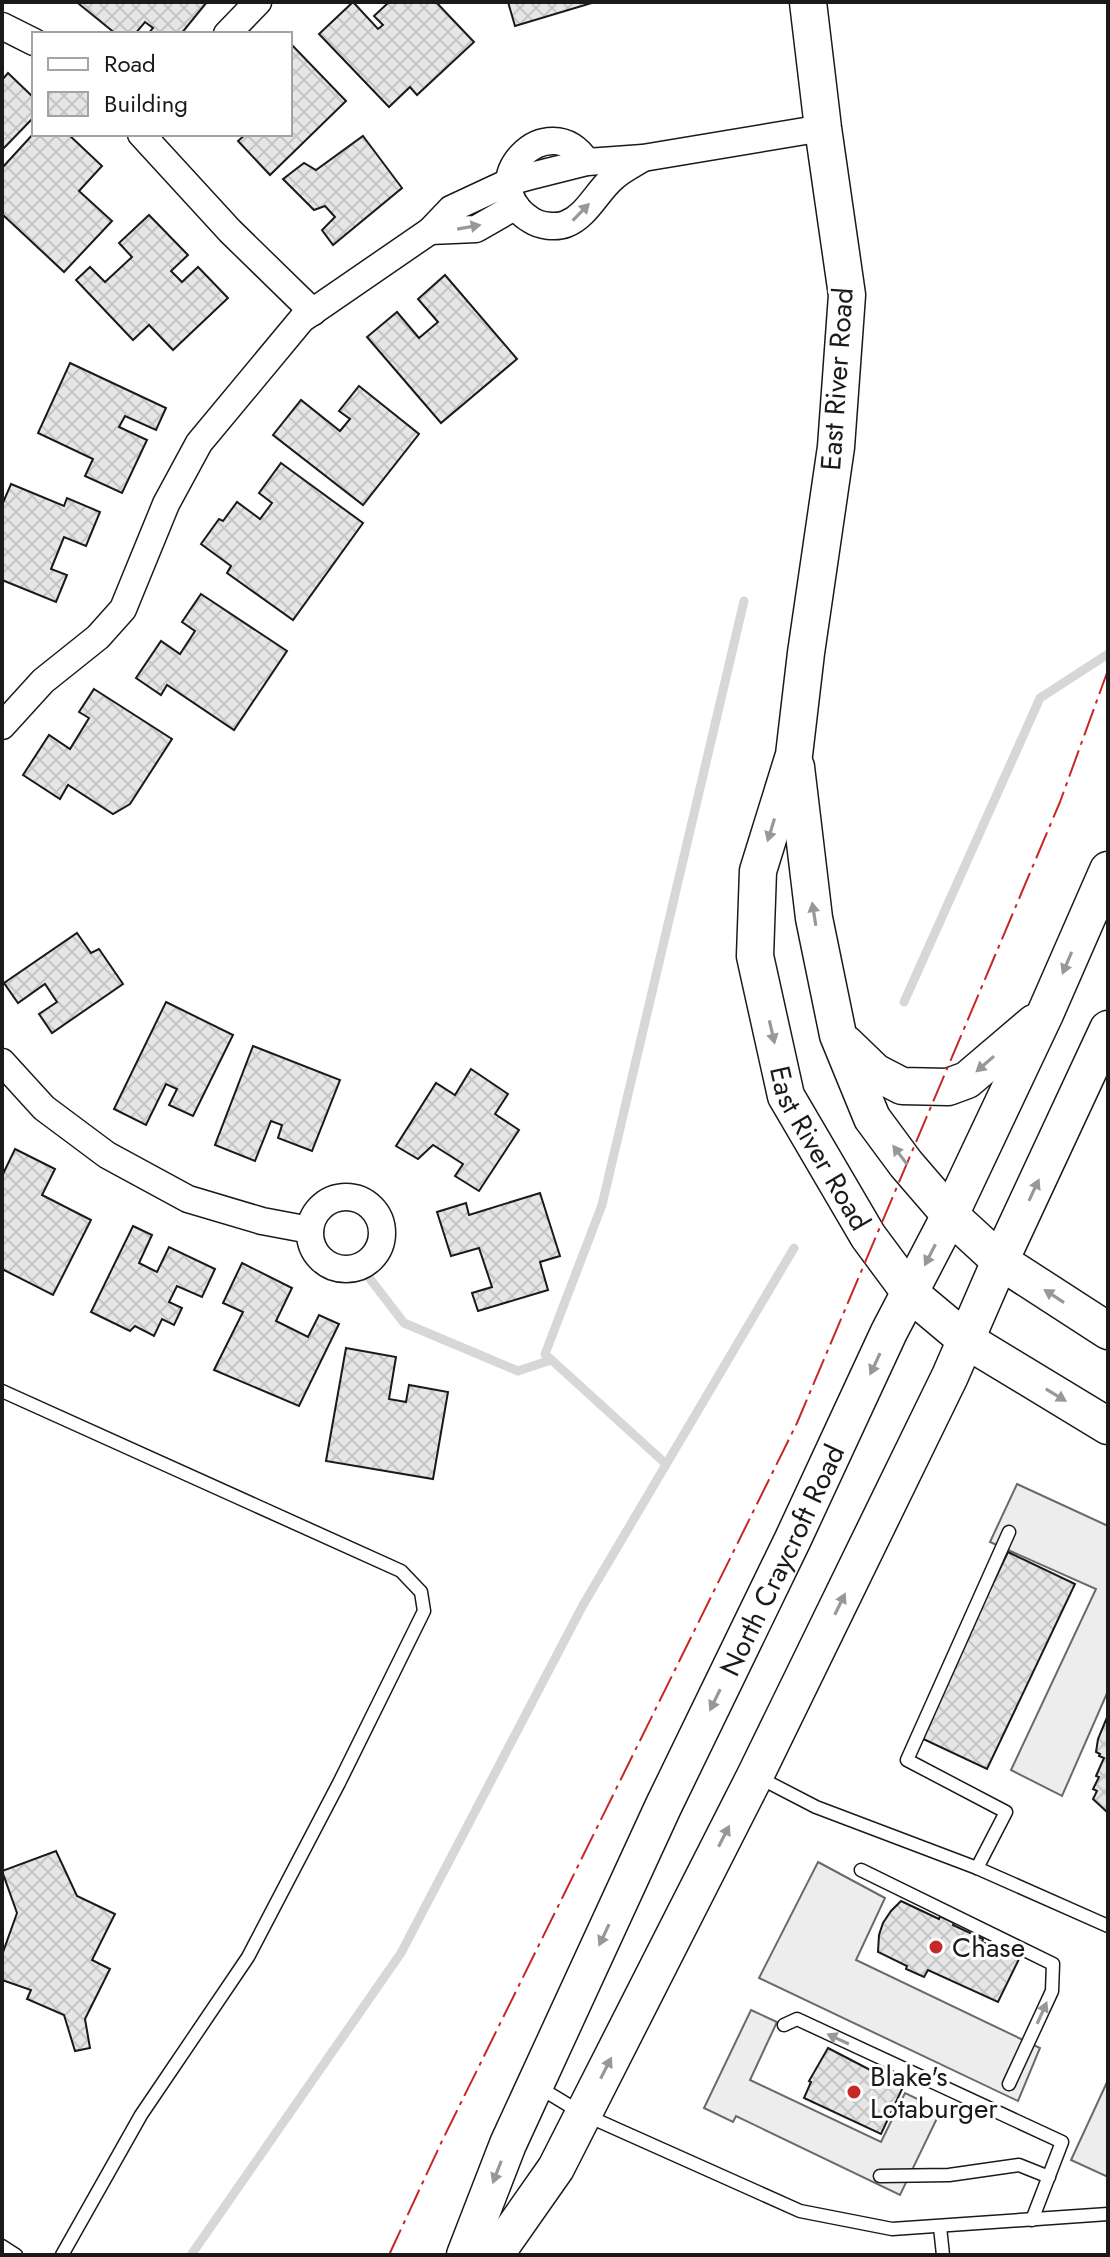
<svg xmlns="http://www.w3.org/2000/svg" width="1110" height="2257" viewBox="0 0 1110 2257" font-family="Jost,sans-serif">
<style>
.built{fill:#ededed;stroke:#6a6a6a;stroke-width:2}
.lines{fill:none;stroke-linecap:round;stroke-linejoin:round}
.stream{stroke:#d7d7d7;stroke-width:9}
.building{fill:url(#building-cross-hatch);stroke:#1a1a1a;stroke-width:2}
.lane-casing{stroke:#1a1a1a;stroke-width:15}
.street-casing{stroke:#1a1a1a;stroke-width:29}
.secondary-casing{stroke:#1a1a1a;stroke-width:39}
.lane{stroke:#fff;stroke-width:12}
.street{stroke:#fff;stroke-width:26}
.secondary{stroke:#fff;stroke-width:36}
.power{stroke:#c62828;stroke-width:2;stroke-dasharray:28 6 4 6;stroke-linecap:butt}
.oneway{fill:#989898}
.poi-dot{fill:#c62828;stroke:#fff;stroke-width:3}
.labels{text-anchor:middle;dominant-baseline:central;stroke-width:6;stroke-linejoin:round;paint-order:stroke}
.street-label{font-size:28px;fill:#1a1a1a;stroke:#fff}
.poi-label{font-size:28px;fill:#1a1a1a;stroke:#fff;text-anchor:start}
</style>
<defs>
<pattern id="building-cross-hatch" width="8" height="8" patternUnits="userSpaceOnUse" patternTransform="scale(2)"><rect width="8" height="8" fill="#e6e6e6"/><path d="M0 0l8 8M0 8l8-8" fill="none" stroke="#c5c5c5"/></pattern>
</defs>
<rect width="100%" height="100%" fill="#fff"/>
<g class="built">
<path d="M1017,1484L1108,1526V1691L1062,1796L1011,1770L1096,1589L990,1542Z"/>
<path d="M818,1862L885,1898L856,1960L1040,2048L1018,2101L759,1978Z"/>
<path d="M751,2010L777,2022L750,2080L881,2142L905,2093L941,2110L900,2195L736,2116L733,2122L704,2108Z"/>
<path d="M1108,2080V2177L1071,2160Z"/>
</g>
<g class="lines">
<g class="stream">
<path d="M904,1002L1040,698L1108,654"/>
<path d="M367,1275L404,1323L518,1371L551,1360"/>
<path d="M666,1464L545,1354L602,1205L744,601"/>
<path d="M191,2255L401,1953L583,1605L794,1248"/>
</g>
</g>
<g class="building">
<path d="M81,2H207L181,34H148L153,28L145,22L135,34H116L79,4Z"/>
<path d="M353,2L378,29L383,25L374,16L389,2H436L474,42L417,95L410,87L389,107L319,34Z"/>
<path d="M508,2H595L515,26Z"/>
<path d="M290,43L346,101L270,175L238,141L246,134H290Z"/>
<path d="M8,73L34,98V117L2,150V80Z"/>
<path d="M34,133L68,134L102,166L79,191L112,221L64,272L2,214V168Z"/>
<path d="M363,136L402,188L333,245L322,230L335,217L325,206L314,210L283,179L304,163L316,170Z"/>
<path d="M149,215L188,255L171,271L182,282L198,267L228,298L173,350L149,325L133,340L76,280L90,267L105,282L132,257L119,243Z"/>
<path d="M445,275L517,359L441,423L367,337L397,312L419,338L438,322L418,299Z"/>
<path d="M70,363L166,408L156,430L125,416L119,427L147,440L122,493L85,476L93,459L38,433Z"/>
<path d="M359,386L419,434L363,505L273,435L301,400L340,431L350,419L339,411Z"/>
<path d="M281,463L363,523L293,620L227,573L231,566L201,544L219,519L223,521L237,502L260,519L272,503L259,493Z"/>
<path d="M11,484L64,506L67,498L100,512L86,546L64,537L51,569L67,575L56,602L2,580V505Z"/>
<path d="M201,594L287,651L234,730L167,685L161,695L136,678L161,641L180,654L195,631L182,622Z"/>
<path d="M94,689L172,739L130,804L113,814L68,785L60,799L23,775L49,735L70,749L89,718L79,712Z"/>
<path d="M77,933L91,953L99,949L123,984L52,1033L39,1014L57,1002L45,984L18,1003L4,983Z"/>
<path d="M166,1002L233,1035L193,1116L169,1105L177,1089L166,1084L146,1125L114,1109Z"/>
<path d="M253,1046L340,1080L312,1151L278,1138L282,1125L271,1121L255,1161L215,1145Z"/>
<path d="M471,1069L508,1094L495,1114L519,1130L479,1191L455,1176L463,1164L433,1145L418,1159L396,1146L436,1083L455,1095Z"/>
<path d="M15,1149L55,1169L42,1195L91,1220L53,1295L2,1269V1176Z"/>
<path d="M540,1193L560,1256L540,1262L548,1290L478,1311L472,1293L492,1287L479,1248L451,1256L437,1212L466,1203L469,1215Z"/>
<path d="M133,1226L152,1235L139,1263L157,1272L169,1247L215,1269L202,1297L177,1286L169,1302L182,1308L174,1325L162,1319L154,1336L135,1326L130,1331L91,1312Z"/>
<path d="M242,1263L292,1288L276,1321L308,1337L319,1315L339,1324L299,1406L214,1370L243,1312L223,1303Z"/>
<path d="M346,1348L396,1357L389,1399L406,1402L409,1385L448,1392L433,1479L326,1461Z"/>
<path d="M1008,1552L1075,1584L987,1769L919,1737Z"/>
<path d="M1108,1715V1813L1093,1799L1097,1791L1093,1789L1099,1777L1096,1776L1104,1758L1099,1756L1100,1754L1096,1752L1098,1739Z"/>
<path d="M56,1851L77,1896L115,1914L92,1960L110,1969L85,2019L90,2048L75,2051L64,2015L27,1999L31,1990L2,1980V1955L17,1913L2,1871Z"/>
<path d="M901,1901L939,1919L940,1916L954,1923L953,1925L983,1939L982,1942L1019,1959L998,2002L928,1970L924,1977L906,1969L907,1966L878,1952L879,1935L883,1923L891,1911Z"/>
<path d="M828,2048L903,2087L881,2134L804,2098L811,2082L809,2081Z"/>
</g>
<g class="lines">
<defs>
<g id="lane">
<path d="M2,1391L401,1571L421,1592L424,1611L339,1783L248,1957L141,2115L62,2255"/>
<path d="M758,1777L816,1807L977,1868L1108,1926"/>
<path d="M977,1868L1006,1812L907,1760L1009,1532"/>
<path d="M861,1870L1053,1964L1052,1991L1009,2084"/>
<path d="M784,2025L797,2019L1062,2142L1032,2220"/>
<path d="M537,2086L583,2114L800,2211L892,2229L1108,2214"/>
<path d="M880,2176L949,2175L1019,2165L1049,2177"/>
<path d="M940,2227L943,2255"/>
<path d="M2,2246L16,2255"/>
</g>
<g id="street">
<path d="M2,26L34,42"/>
<path d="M227,34L258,2"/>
<path d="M141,134L230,231L313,312"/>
<path d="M587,162C548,103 471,183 531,220C540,226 556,228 566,224C587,216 597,191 614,177C622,170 632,165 640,160"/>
<path d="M516,206L476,229L430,231L451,209L509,182L531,176L587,162L643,158L823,128"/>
<path d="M2,726L43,681L98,637L123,609L166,504L199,443L302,319L430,231"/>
<path d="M2,1062L44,1108L107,1155L188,1199L262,1221L310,1230"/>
<circle cx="346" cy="1233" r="36"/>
</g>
<g id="secondary">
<path id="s1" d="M808,2L823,128L847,295L836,447L806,653L794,755L758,871L755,956L786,1096L868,1236L911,1294L966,1340L1108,1426"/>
<path d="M796,767L814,918L838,1035L872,1118L906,1164L950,1215L1000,1261L1108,1331"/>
<path d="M846,1044L875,1072L902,1086L948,1087L967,1080L1034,1023"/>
<path id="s2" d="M465,2255L508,2144L663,1807L793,1539L889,1332L950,1215L1045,1014L1108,870"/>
<path d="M495,2255L556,2168L755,1776L950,1376L1000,1261L1108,1029"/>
</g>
</defs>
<use href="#lane" class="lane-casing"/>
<use href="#street" class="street-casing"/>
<use href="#secondary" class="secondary-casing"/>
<use href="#lane" class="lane"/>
<use href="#street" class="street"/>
<use href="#secondary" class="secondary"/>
<path class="power" d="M389,2255L442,2141L797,1423L1060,802L1108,670"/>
</g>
<defs><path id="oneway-solid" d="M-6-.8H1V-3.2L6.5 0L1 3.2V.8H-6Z" transform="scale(2)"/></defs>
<g class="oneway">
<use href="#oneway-solid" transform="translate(581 212) rotate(-46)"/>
<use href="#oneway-solid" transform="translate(469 227) rotate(-10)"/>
<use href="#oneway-solid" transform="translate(771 830) rotate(107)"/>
<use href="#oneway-solid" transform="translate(814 914) rotate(-99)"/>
<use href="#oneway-solid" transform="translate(1067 963) rotate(113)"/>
<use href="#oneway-solid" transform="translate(772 1032) rotate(77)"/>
<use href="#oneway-solid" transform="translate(985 1064) rotate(139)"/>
<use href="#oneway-solid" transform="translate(900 1155) rotate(-127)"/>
<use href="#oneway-solid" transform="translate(1034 1190) rotate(-65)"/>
<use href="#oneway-solid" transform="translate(930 1255) rotate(117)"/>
<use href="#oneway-solid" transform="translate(1054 1296) rotate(-147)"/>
<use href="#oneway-solid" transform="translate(875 1364) rotate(115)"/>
<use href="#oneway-solid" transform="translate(1056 1395) rotate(31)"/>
<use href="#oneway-solid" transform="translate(840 1604) rotate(-64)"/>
<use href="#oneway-solid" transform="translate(715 1700) rotate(116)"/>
<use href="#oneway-solid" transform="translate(724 1836) rotate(-63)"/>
<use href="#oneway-solid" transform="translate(604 1935) rotate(115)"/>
<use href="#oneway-solid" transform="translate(1042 2013) rotate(-66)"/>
<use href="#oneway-solid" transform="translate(838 2039) rotate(-155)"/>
<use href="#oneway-solid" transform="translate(606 2068) rotate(-63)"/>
<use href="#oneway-solid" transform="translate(497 2172) rotate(111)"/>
</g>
<g class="poi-dot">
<circle cx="936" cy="1947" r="8"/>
<circle cx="854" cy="2092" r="8"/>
</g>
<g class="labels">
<g class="street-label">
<text transform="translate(837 379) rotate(-86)">East River Road</text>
<text stroke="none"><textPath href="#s1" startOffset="1170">East River Road</textPath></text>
<text stroke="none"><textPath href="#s2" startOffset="764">North Craycroft Road</textPath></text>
</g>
<g class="poi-label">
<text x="952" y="1947">Chase</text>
<text x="870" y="2076">Blake's<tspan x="870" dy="32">Lotaburger</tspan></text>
</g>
</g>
<rect width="1110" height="2257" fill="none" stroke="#1a1a1a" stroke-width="8"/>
<rect x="32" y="32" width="260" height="104" fill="#ffffff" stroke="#a3a3a3" stroke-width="2"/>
<rect x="48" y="58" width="40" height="12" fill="#ffffff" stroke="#a3a3a3" stroke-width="2"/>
<text x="104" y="72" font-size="24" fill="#1a1a1a">Road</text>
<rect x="48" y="92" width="40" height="24" fill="url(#building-cross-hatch)" stroke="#a3a3a3" stroke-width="2"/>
<text x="104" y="112" font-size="24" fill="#1a1a1a">Building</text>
</svg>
